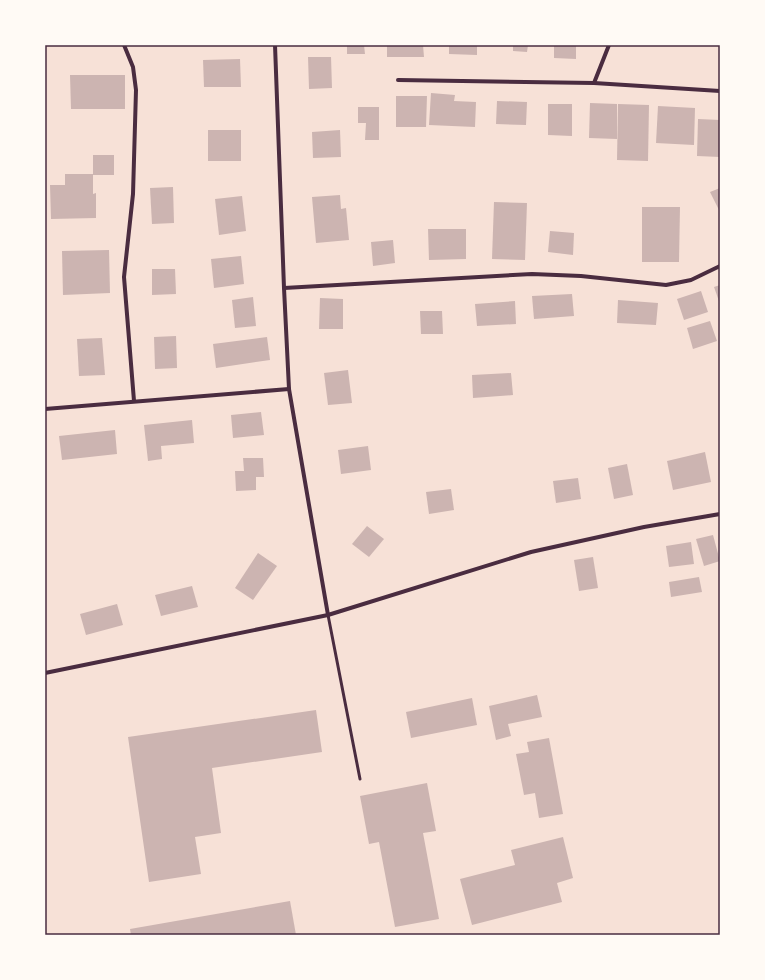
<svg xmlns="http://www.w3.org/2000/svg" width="765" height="980" viewBox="0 0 765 980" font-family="Literata,serif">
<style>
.building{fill:#ccb4b1}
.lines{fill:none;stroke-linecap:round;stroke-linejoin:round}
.service{stroke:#4a2c40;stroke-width:3}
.minor{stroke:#4a2c40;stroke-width:4}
.neatline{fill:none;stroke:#4a2c40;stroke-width:1.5}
</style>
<rect width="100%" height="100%" fill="#f7e1d7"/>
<g class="building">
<path d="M347,45H364L365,54H347Z"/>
<path d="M387,45H423L424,57H387Z"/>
<path d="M449,45H477V55L449,54Z"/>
<path d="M513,45H528L527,52L513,51Z"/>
<path d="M554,45H576V59L554,58Z"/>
<path d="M308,57H331L332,88L309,89Z"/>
<path d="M240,59L241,87H204L203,60Z"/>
<path d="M70,75H125V109H71Z"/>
<path d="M431,93L455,95L454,101L476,102L475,127L429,125Z"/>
<path d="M396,96H427L426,127H396Z"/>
<path d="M497,101L527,102L526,125L496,124Z"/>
<path d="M590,103L617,104V139L589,138Z"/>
<path d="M548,104H572V136L548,135Z"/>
<path d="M618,104L649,105L648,161L617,160Z"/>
<path d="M658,106L695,108L694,145L656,143Z"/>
<path d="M358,107H379V140H365L366,123H358Z"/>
<path d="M698,119L720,120V157L697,156Z"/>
<rect x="208" y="130" width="33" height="31"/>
<path d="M340,130L341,157L313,158L312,132Z"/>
<rect x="93" y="155" width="21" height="20"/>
<path d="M65,174H93V194L96,193V218L51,219L50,185H65Z"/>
<path d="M173,187L174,223L152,224L150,188Z"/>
<path d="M720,188V212L710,192Z"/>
<path d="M340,195L341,209L346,208L349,240L316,243L312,197Z"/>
<path d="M242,196L246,231L219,235L215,199Z"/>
<path d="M494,202L527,203L525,260L492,259Z"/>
<path d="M642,207H680L679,262H642Z"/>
<path d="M428,229H466V259L429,260Z"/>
<path d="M550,231L574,233L573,255L548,252Z"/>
<path d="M393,240L395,263L373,266L371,242Z"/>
<path d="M109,250L110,293L63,295L62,251Z"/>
<path d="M241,256L244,284L214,288L211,259Z"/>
<path d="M152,269H175L176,294L152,295Z"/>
<path d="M720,285V304L714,287Z"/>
<path d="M701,291L708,312L684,320L677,299Z"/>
<path d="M572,294L574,316L534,319L532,296Z"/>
<path d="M253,297L256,326L235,328L232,300Z"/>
<path d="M320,298L343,299V329H319Z"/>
<path d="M618,300L658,303L656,325L617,323Z"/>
<path d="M515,301L516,324L477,326L475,304Z"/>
<path d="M420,311H442L443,334H421Z"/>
<path d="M710,321L717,341L693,349L687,328Z"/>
<path d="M176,336L177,368L155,369L154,337Z"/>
<path d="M267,337L270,360L216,368L213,344Z"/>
<path d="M102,338L105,375L79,376L77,339Z"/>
<path d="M348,370L352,403L328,405L324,373Z"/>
<path d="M511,373L513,395L473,398L472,375Z"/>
<path d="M261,412L264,435L233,438L231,415Z"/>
<path d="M192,420L194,443L161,446L162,459L148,461L144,425Z"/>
<path d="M115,430L117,454L62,460L59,436Z"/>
<path d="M368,446L371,470L341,474L338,450Z"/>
<path d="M705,452L711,482L673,490L667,461Z"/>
<path d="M243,458H263L264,477H256V490L236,491L235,471H244Z"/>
<path d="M627,464L633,495L614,499L608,468Z"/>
<path d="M578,478L581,499L556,503L553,481Z"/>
<path d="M451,489L454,510L429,514L426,492Z"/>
<path d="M367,526L384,539L369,557L352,544Z"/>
<path d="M713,535L720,561L704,566L696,539Z"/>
<path d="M691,542L694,564L669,567L666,546Z"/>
<path d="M258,553L277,566L253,600L235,588Z"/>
<path d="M593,557L598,588L579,591L574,560Z"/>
<path d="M699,577L702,592L671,597L669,582Z"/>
<path d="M192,586L198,607L161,616L155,595Z"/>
<path d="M117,604L123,625L86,635L80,614Z"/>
<path d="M537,695L542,717L508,724L511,736L496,740L489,706Z"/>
<path d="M472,698L477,725L411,738L406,712Z"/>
<path d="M316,710L322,752L212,768L221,833L195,837L201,874L149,882L128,737Z"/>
<path d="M549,738L563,814L539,818L535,793L524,795L516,754L529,752L527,742Z"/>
<path d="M427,783L436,831L423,833L439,919L395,927L379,842L369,844L360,796Z"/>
<path d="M563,837L573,878L557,883L562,902L472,925L460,879L515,865L511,850Z"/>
<path d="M290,901L296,935H131L130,929Z"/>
</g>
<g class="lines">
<path class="service" d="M328,615L360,779"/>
<g class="minor">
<path d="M124,45L133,67L136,90L133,194L124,277L134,401"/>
<path d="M275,45L284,288L289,389L328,615"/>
<path d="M398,80L594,83L720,91"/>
<path d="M594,83L609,45"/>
<path d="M284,288L532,274L581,276L666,285L691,280L720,266"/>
<path d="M45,409L289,389"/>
<path d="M45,673L328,615L531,552L644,527L720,514"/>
</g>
</g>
<rect width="765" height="980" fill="none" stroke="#fffaf5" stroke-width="92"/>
<rect x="46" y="46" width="673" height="888" class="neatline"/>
</svg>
